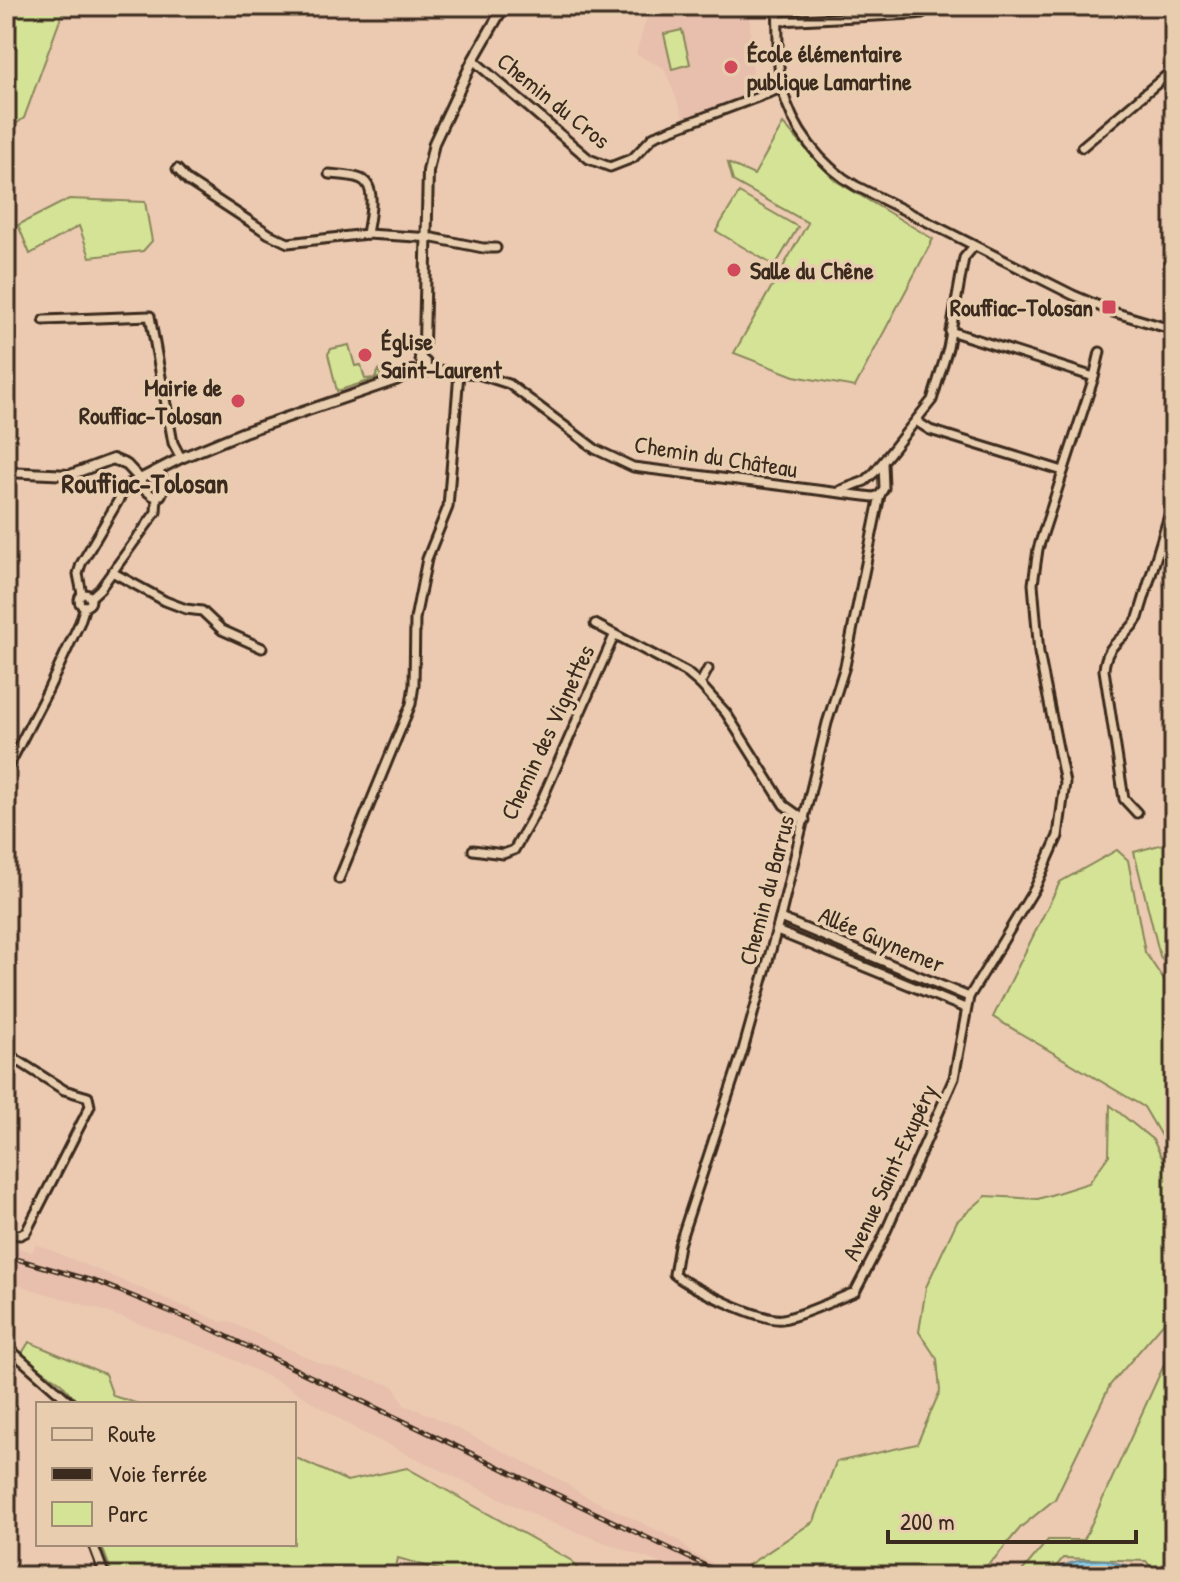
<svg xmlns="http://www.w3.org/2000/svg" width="1180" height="1582" viewBox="0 0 1180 1582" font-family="'Patrick Hand',sans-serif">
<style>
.built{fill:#e7bfac}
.green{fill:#d5e397;stroke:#88865a;stroke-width:2}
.water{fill:#8dd2ee;stroke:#6c8f9b;stroke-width:2}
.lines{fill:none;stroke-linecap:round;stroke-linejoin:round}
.minor-casing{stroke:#3b2a1e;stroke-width:13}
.tertiary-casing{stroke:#3b2a1e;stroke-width:14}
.minor{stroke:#e8cdaf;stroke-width:7}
.tertiary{stroke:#e8cdaf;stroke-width:8}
.rail-casing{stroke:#3b2a1e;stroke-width:5}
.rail{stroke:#e8cdaf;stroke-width:2;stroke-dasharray:6;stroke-linecap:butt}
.poi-dot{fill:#d1495b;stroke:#e8cdaf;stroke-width:3}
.labels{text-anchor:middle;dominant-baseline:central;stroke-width:7;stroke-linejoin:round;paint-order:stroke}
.poi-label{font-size:24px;font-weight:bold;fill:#3b2a1e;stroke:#e8cdaf;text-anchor:start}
.street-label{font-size:24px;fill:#3b2a1e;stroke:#e8cdaf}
.quarter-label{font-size:28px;font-weight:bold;fill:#3b2a1e;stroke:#e8cdaf}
</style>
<rect width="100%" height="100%" fill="#eccab1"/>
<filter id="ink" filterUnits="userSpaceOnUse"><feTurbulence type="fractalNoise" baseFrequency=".0125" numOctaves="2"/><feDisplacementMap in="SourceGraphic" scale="16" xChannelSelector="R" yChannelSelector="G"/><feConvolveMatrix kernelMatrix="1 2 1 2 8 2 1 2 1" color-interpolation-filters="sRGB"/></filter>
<g filter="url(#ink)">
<g class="built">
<path d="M650,6H749L753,86L742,91L743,98L684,118L664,68L636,54Z"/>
<path d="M6,1244L32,1252L36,1244L221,1322L228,1321L320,1363L394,1386L404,1405L432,1416L555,1477L585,1496L680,1541L690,1552L739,1576H695L547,1521L363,1433L283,1384L220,1353L98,1309L24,1287L6,1278Z"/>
</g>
<g class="green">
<path d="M6,6H65L24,118L6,131Z"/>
<path d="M682,30L690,64L672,69L664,34Z"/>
<path d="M783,124L836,181L933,239L855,387L794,376L734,353L808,223L733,181L728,163L754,175Z"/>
<path d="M739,193L798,227L775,266L716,231Z"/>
<path d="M69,199L145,202L152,241L143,251L90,257L79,226L30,254L18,225Z"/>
<path d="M349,345L355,366L361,365L365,379L375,378L379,370L381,377L337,391L328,354L331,349Z"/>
<path d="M1174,841V976L1160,956L1134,852Z"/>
<path d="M1117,850L1128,860L1145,952L1174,995V1158L1144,1107L993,1017L1060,882Z"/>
<path d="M1110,1105L1153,1140L1174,1181V1311L1110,1385L1055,1499L1021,1527L995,1558L975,1576L735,1574L814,1521L836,1462L917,1444L940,1391L937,1359L919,1332L926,1287L957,1221L986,1196L1038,1199L1089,1183L1109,1155Z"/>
<path d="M29,1342L105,1374L113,1396L139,1404H79L61,1383L21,1355Z"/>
<path d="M1174,1343V1576H1158L1146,1561L1063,1558L1048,1576H1018L1048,1540H1084Z"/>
<path d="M294,1457L347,1481L407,1468L572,1561L582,1576H461L398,1558L394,1576H113L101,1544H294Z"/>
</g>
<path class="water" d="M1106,1560L1131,1567L1146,1576H1051C1064,1559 1086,1560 1106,1560Z"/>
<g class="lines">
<defs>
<g id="minor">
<path d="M777,6C779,33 776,62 782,88C792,129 821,166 856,186L1073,295L1113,312L1174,330"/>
<path d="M778,21L914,14L922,13L932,6"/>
<path d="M473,60L589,159L610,167L633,158L654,136L782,88"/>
<path d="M1082,147L1174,69"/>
<path d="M177,169L188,181L269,234L288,243L367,234L433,238L483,248H496"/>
<path d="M329,174C338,175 352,175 361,179C378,186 369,220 367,234"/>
<path d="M44,320L150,316L173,443L181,458"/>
<path d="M426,369L478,374L509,384L595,449L633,467L873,497L880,495L884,488L883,463"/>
<path d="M1094,377L1100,352"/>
<path d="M916,421L930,430L1063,471"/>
<path d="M841,490L865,481L874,473L932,400L948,348L964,258L974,246"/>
<path d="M880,495L845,666L827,723L780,918L743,1050L679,1245L674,1274C689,1287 764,1323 783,1319C807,1314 832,1301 855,1292L882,1240L954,1078L969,997L1035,888L1058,836L1065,783L1039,653L1033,584L1038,549L1094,377L950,331"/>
<path d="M112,572L165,601L186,609L202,611L222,630L262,648"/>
<path d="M82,594L78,574L81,564L128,484L140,479L144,489L153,496L161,495L165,486L159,470"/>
<circle cx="85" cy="600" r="6"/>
<path d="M90,598L100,589L156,512L157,496"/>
<path d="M595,624L686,672L700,684L708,669"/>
<path d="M700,684L726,713L784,805L805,820"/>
<path d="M6,771L48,690L80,622L85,606"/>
<path d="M1137,813L1124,799L1104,670C1106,642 1125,640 1138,618L1174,499"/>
<path d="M473,850L503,854L514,850L540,804L614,636"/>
<path d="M339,879L411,704L414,685L415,619L427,559L448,507L459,373"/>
<path d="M780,918L969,997"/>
<path d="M777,931L965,1008"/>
<path d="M6,1053L64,1090L88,1097L90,1106L26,1232L20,1235L6,1234"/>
<path d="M6,1346L72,1404"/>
<path d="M93,1544L105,1576"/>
</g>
<g id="tertiary">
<path d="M420,358L424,343L428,171L434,143L473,60L504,6"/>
<path d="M412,371L419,374L425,372L426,363L420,358"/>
<path d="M6,472L70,475L113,459L127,465L140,479L181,458L244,432L396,380L412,371"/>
</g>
</defs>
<use href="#minor" class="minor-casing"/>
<use href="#tertiary" class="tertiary-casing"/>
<use href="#minor" class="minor"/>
<use href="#tertiary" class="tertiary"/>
<defs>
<path id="rail" d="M6,1256L100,1283L203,1325L727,1576"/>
</defs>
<use href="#rail" class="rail-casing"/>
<use href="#rail" class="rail"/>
</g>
</g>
<g class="poi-dot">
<circle cx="731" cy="67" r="8"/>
<circle cx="734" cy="270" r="8"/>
<rect x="1101" y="299" width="16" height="16" rx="4"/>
<circle cx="365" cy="355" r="8"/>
<circle cx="238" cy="401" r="8"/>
</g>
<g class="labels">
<g class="poi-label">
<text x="747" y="53">École élémentaire<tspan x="747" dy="28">publique Lamartine</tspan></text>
<text x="750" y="270">Salle du Chêne</text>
<text x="1093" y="307" text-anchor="end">Rouffiac-Tolosan</text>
<text x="381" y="341">Église<tspan x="381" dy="28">Saint-Laurent</tspan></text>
<text x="222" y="387" text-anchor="end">Mairie de<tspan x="222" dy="28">Rouffiac-Tolosan</tspan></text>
</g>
<g class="street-label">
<text transform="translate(554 100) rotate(39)">Chemin du Cros</text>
<text transform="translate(716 456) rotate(9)">Chemin du Château</text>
<text transform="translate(547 732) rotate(-65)">Chemin des Vignettes</text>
<text transform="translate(766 890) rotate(-75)">Chemin du Barrus</text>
<text transform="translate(882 939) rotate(23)">Allée Guynemer</text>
<text transform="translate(889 1172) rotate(-65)">Avenue Saint-Exupéry</text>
</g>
<g class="quarter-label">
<text x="145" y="483">Rouffiac-Tolosan</text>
</g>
</g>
<rect width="1180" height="1582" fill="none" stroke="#e8cdaf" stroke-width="32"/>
<rect x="16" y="16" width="1148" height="1550" fill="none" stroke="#3b2a1e" stroke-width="3" filter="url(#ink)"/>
<rect x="36" y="1402" width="260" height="144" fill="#e8cdaf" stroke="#a38c75" stroke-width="2"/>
<rect x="52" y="1428" width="40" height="12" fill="#e8cdaf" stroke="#a38c75" stroke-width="2"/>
<text x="108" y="1442" font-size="24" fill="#3b2a1e">Route</text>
<rect x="52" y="1468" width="40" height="12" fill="#3b2a1e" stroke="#a38c75" stroke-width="2"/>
<text x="108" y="1482" font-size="24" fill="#3b2a1e">Voie ferrée</text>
<rect x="52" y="1502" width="40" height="24" fill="#d5e397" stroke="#a38c75" stroke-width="2"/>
<text x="108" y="1522" font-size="24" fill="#3b2a1e">Parc</text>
<path d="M888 1530v12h248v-12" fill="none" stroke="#3b2a1e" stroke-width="4"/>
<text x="900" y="1530" font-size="24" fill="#3b2a1e" stroke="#e8cdaf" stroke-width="6" paint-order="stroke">200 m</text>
</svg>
